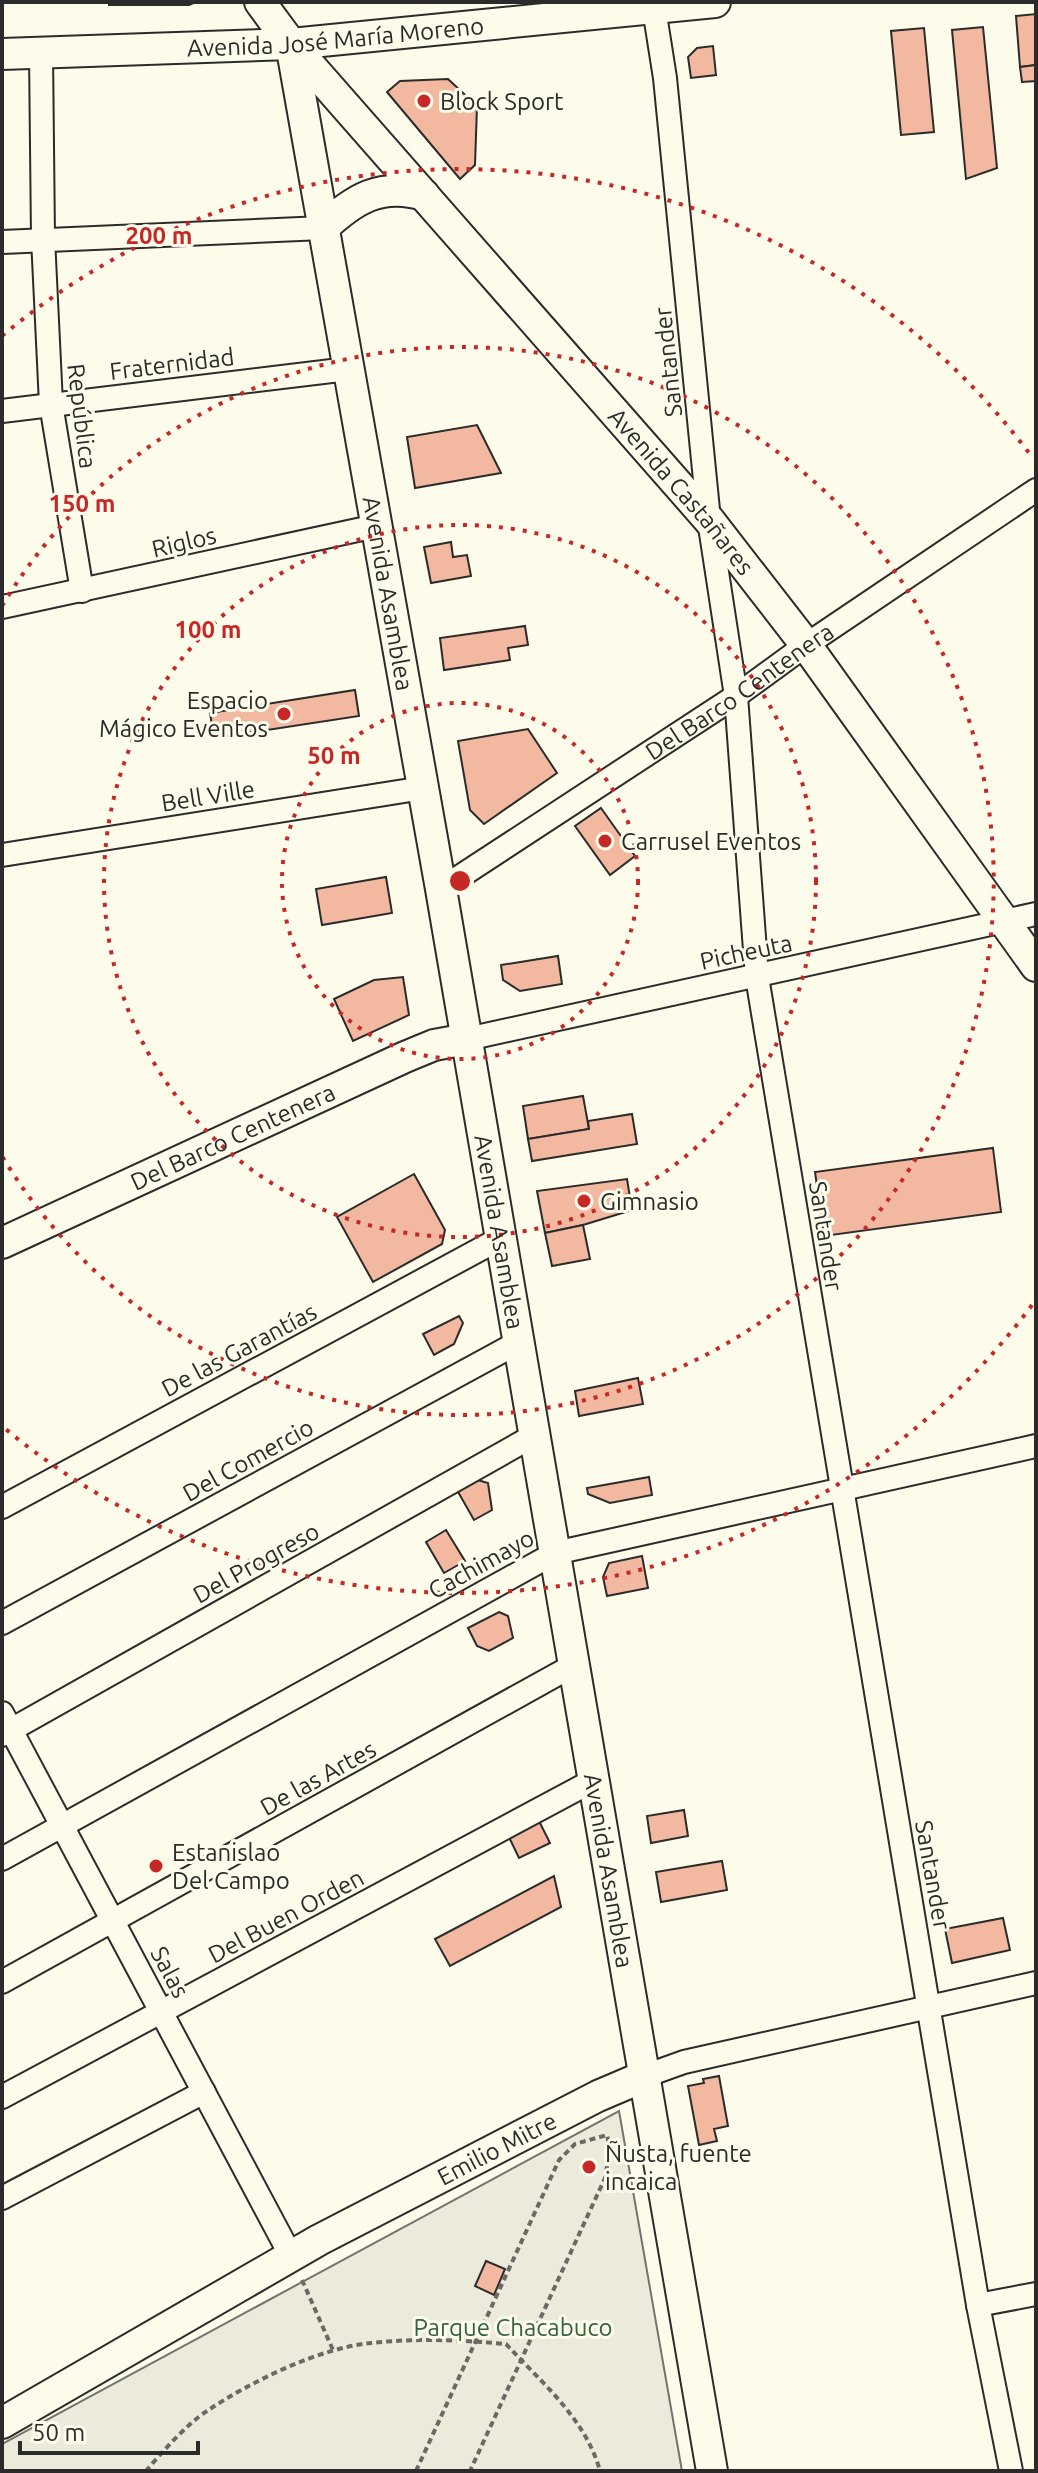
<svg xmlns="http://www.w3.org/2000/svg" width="1038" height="2473" viewBox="0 0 1038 2473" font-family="Ubuntu,sans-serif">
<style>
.green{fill:#ecebdb;stroke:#74746e;stroke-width:2}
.building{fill:#f2b8a0;stroke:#2b2b2b;stroke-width:2}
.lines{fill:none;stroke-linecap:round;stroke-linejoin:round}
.street-casing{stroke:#2b2b2b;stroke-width:26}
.secondary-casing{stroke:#2b2b2b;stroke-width:34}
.path{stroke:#6a6964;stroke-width:4;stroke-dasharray:6 4;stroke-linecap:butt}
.street{stroke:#fdfbea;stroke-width:22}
.secondary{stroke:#fdfbea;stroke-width:30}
.ring{fill:none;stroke:#c62828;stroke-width:4;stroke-dasharray:4 8}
.poi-dot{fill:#c62828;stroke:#fdfbea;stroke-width:3}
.labels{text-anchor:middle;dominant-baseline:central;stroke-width:6;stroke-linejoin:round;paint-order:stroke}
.street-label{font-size:24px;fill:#2b2b2b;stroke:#fdfbea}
.poi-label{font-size:24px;fill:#2b2b2b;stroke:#fdfbea;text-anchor:start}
.park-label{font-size:24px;fill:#34623c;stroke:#fdfbea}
.centre{fill:#c62828;stroke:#fdfbea;stroke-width:4}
.ring-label{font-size:24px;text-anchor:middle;font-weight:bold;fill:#c62828;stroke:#fdfbea;stroke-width:6;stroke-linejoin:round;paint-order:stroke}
</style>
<rect width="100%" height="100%" fill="#fdfbea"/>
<path class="green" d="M619,2111L682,2471H2V2444Z"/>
<g class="building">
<path d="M109,2H196L189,5H109Z"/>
<path d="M1036,14V65L1020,67L1016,16Z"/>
<path d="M983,27L997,168L966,179L952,30Z"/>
<path d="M924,28L934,132L901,135L891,31Z"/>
<path d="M713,46L716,75L691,78L688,57L697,48Z"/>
<path d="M1036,65V81L1022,82L1020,67Z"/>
<path d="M448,79L477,106L475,165L460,179L387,92L400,81Z"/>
<path d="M477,425L501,473L415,488L407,437Z"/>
<path d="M451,542L453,557L467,555L471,576L431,583L424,547Z"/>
<path d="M525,626L528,645L508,648L510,660L444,670L440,638Z"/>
<path d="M355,690L359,716L214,738L210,713Z"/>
<path d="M528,729L557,773L484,824L470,810L458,741Z"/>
<path d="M601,808L635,856L610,875L575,826Z"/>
<path d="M386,877L392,913L322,925L316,889Z"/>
<path d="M558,956L562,984L520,991L503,980L501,965Z"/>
<path d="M403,977L409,1015L353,1041L334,999L374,980Z"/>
<path d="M583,1096L589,1129L528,1139L523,1106Z"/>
<path d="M632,1114L637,1144L532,1161L528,1139L589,1129L588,1121Z"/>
<path d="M993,1148L1001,1212L824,1236L815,1172Z"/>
<path d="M414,1174L445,1230L442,1244L373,1282L337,1217Z"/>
<path d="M627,1179L632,1210L583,1225L545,1233L537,1191Z"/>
<path d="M583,1225L590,1259L552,1266L545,1233Z"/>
<path d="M459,1316L463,1323L454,1344L434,1355L423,1334Z"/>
<path d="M638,1378L643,1404L579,1416L575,1391Z"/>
<path d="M649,1477L652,1495L610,1503L588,1494L587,1488Z"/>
<path d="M474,1479L488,1483L492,1510L474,1520L457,1490Z"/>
<path d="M446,1530L465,1561L444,1573L426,1542Z"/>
<path d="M642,1556L648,1588L607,1596L603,1577L609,1563Z"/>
<path d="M499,1612L508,1616L513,1638L489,1651L477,1646L468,1628Z"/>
<path d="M684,1810L688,1836L651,1843L647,1816Z"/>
<path d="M536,1820L540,1823L550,1843L519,1858L506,1831Z"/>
<path d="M722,1861L727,1890L661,1902L656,1872Z"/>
<path d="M554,1876L561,1907L450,1966L435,1939Z"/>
<path d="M1003,1918L1010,1950L952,1963L945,1929Z"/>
<path d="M719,2076L728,2126L714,2129L717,2141L699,2145L688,2086L704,2083L703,2079Z"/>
<path d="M486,2261L505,2269L494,2295L475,2286Z"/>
</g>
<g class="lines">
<defs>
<g id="street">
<path d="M653,2L665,78L709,520L736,696L757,977L978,2305L1011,2471"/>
<path d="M41,53L43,238L51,404L82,591"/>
<path d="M2,242L323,228"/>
<path d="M2,411L348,369"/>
<path d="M2,607L376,526"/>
<path d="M2,855L423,788"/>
<path id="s1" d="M441,889L736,696L806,645L1036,490"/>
<path d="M467,1039L1036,914"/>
<path d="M2,1507L501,1238"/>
<path d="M2,1623L519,1342"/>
<path d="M2,1713L291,2256"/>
<path d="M2,1735L535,1435"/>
<path d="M2,1859L555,1553L1036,1446"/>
<path d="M2,1982L574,1665"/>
<path d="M645,2076L684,2062L1036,1983"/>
<path d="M2,2097L594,1780"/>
<path d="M2,2198L204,2092"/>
<path d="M978,2305L1036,2294"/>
</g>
<g id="secondary">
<path id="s2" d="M260,2L291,44L709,520L806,645L1036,966"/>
<path id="s3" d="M291,44L441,889L712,2471"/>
<path id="s4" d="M2,54L291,44L715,2"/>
<path d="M323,228C354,199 381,182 424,195"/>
<path id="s5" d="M2,1243L405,1057L434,1045L467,1039"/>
<path id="s6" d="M2,2423L319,2240L598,2096L645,2076"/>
</g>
</defs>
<use href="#street" class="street-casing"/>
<use href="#secondary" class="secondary-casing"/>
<g class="path">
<path d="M302,2280L333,2350"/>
<path d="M146,2471C162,2452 187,2424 207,2411C250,2382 319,2348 371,2343C416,2338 461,2340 506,2344C541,2382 586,2419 600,2471"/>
<path d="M416,2471L559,2160L575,2144L607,2135L610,2149L605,2178L470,2471"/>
</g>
<use href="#street" class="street"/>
<use href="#secondary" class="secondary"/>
</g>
<g class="ring">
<circle cx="460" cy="881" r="178"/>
<circle cx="460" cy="881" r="356"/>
<path d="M2 606A534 534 0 1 1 2 1156"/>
<path d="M1032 1305A712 712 0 0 1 2 1426M2 336A712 712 0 0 1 1032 457"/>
</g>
<g class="poi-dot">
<circle cx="424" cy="101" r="8"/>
<circle cx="284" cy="714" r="8"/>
<circle cx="605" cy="841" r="8"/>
<circle cx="584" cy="1201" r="8"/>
<circle cx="156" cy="1866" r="8"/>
<circle cx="589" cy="2167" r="8"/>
</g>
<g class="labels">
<g class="street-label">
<text stroke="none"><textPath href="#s4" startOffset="334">Avenida José María Moreno</textPath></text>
<text transform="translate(668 362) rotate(-96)">Santander</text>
<text transform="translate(172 364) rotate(-7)">Fraternidad</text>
<text transform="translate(82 416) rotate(83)">República</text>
<text stroke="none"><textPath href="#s2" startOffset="646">Avenida Castañares</textPath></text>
<text transform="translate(184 542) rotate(-13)">Riglos</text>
<text stroke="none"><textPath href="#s3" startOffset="558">Avenida Asamblea</textPath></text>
<text stroke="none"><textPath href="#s1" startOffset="358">Del Barco Centenera</textPath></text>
<text transform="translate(208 796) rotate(-9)">Bell Ville</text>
<text transform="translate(746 952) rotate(-12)">Picheuta</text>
<text stroke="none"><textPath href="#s5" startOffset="254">Del Barco Centenera</textPath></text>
<text stroke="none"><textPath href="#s3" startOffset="1206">Avenida Asamblea</textPath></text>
<text transform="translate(826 1236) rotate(81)">Santander</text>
<text transform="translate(239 1350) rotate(-28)">De las Garantías</text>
<text transform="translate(248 1460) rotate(-29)">Del Comercio</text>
<text transform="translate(256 1563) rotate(-29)">Del Progreso</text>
<text transform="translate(481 1564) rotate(-29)">Cachimayo</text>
<text transform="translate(318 1778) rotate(-29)">De las Artes</text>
<text stroke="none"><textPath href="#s3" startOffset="1854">Avenida Asamblea</textPath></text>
<text transform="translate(933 1875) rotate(80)">Santander</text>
<text transform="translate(286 1916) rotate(-28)">Del Buen Orden</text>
<text transform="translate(170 1972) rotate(62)">Salas</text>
<text stroke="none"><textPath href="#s6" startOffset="566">Emilio Mitre</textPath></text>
</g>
<g class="poi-label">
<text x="440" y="101">Block Sport</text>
<text x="268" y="700" text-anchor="end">Espacio<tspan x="268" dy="28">Mágico Eventos</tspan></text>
<text x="621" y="841">Carrusel Eventos</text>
<text x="600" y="1201">Gimnasio</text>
<text x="172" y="1852">Estanislao<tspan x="172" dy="28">Del Campo</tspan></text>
<text x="605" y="2153">Ñusta, fuente<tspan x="605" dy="28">incaica</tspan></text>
</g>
<g class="park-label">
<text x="513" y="2327">Parque Chacabuco</text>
</g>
</g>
<circle cx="460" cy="881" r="12" class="centre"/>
<g class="ring-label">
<text x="159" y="244">200 m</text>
<text x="82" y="512">150 m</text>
<text x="208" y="638">100 m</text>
<text x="334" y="764">50 m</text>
</g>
<rect width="1038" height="2473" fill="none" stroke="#2b2b2b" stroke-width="8"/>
<path d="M20 2441v12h178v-12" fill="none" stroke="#2b2b2b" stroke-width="4"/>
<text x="32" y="2441" font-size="24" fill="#2b2b2b" stroke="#fdfbea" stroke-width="6" paint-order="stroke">50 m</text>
</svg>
